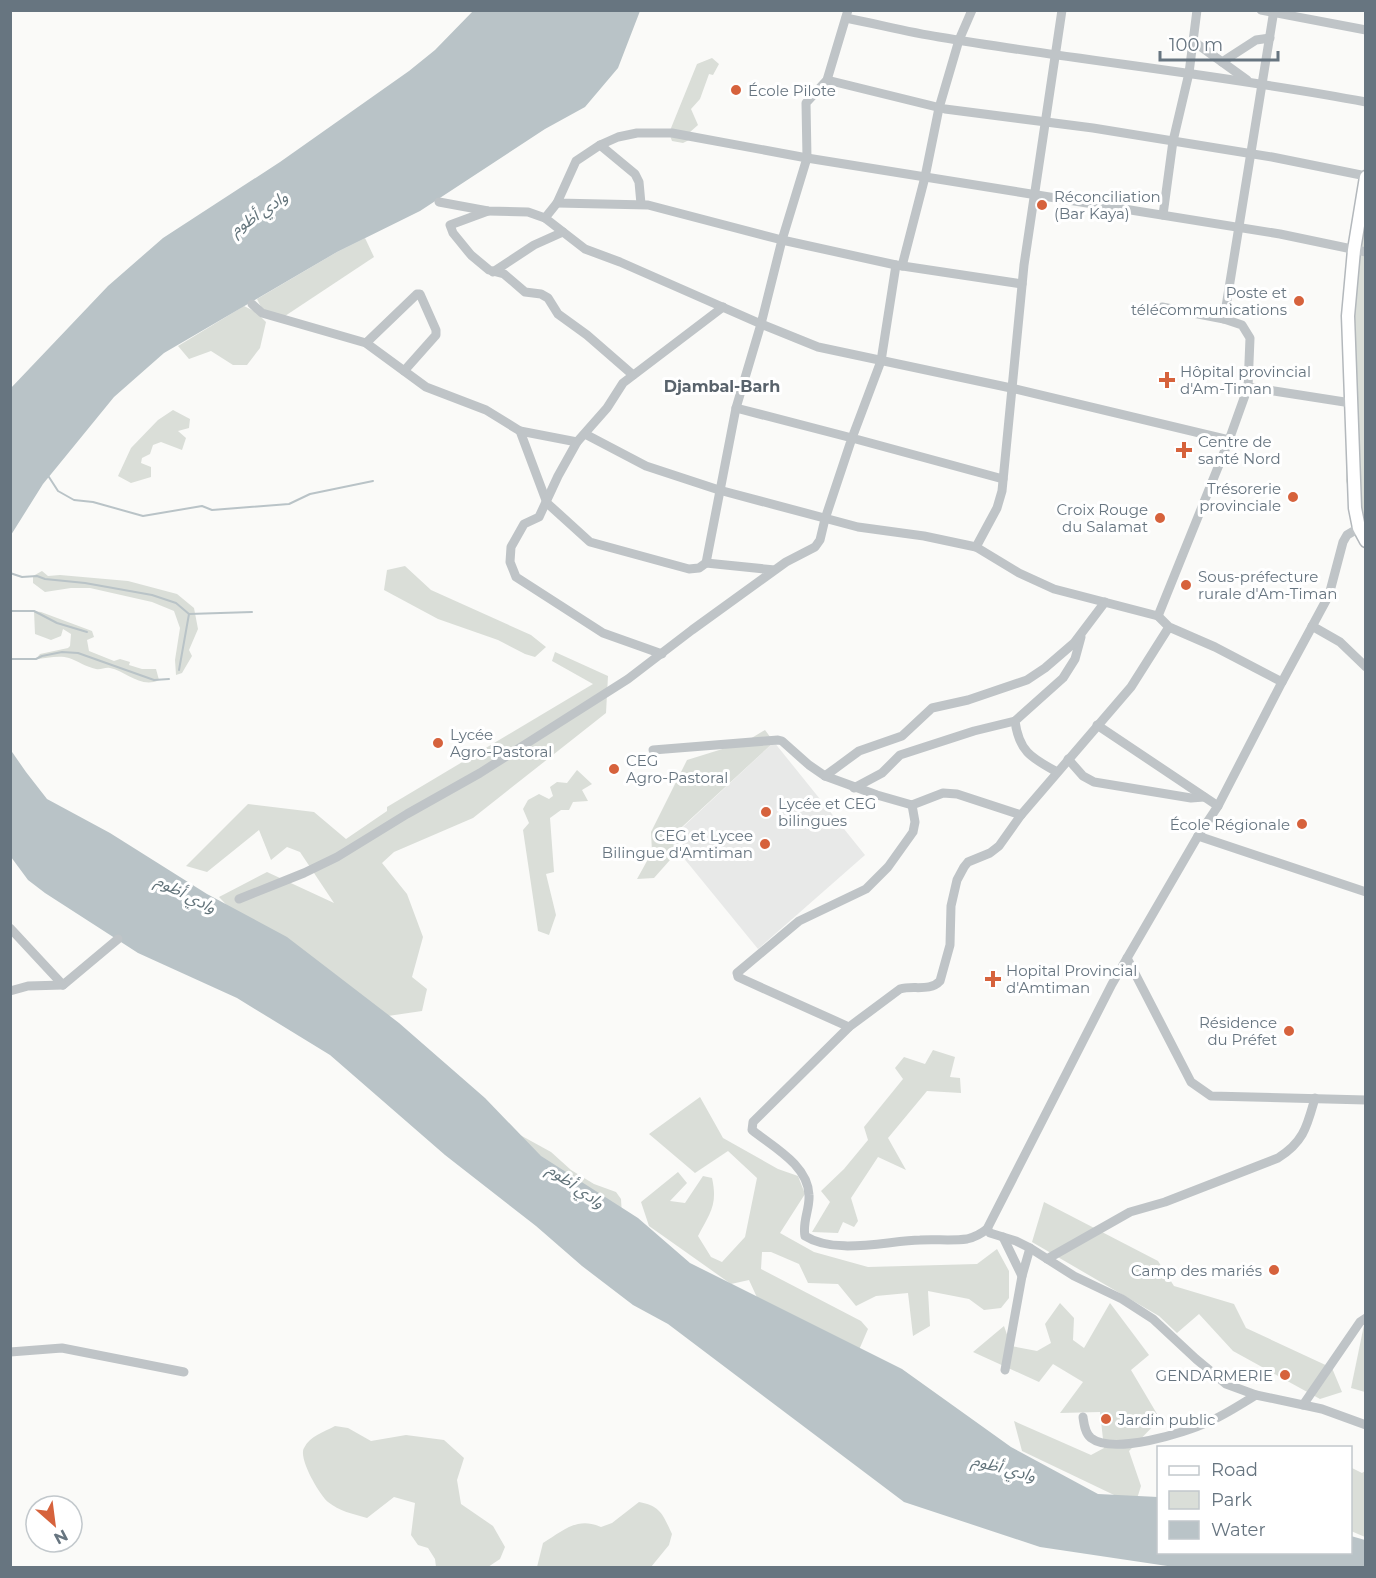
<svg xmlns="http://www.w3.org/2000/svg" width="1376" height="1578" viewBox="0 0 1376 1578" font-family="Montserrat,'Noto Sans Arabic',sans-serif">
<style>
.built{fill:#e8e9e8}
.green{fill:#daded8}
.water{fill:#b9c3c7}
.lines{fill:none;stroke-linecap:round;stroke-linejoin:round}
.stream{stroke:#b9c3c7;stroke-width:2}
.major-casing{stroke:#b3b8bc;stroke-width:15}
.minor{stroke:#bfc4c7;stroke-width:9}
.major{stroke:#fff;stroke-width:12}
.poi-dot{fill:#d6623c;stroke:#fff;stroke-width:2}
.labels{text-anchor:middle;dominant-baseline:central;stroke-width:6;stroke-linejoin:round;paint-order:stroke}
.poi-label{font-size:15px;fill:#677580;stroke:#fff;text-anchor:start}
.water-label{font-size:16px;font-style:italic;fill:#62737a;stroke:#fff}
.neighbourhood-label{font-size:16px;font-weight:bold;fill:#59636c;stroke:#fff}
</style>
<rect width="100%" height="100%" fill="#fafaf8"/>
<path class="built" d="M774,742L865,855L758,949L669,840Z"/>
<g class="green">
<path d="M712,58L719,64L713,75L709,74L700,99L691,109L698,125L690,132L689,140L683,143L672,141L669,133L697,64Z"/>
<path d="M1365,179V540L1346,481L1356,238Z"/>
<path d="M365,238L374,257L285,316L263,311L257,299L337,252Z"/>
<path d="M244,306L256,312L266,322L260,348L247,365H233L211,351L189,359L178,346Z"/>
<path d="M173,410L190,419L189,428L178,431L186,438L182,450L161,442L153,445L150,454L142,458L141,463L151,467V477L131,483L118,476L131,448L158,420Z"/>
<path d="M405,566L431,590L531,635L546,647L535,657L525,654L498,640L438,619L384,590L387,570Z"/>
<path d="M42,571L48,576L60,575L128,581L177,594L194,608L198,629L189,650L192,656L182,673L176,675L175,660L180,628L174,611L152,602L90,588H71L45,592L33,583V576Z"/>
<path d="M34,611L41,612L92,631L94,637L87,640L89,651L114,661L120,659L130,662L129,665L142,669H156L159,680C141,689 126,671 110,668C105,667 101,670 96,669C86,667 78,661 69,658C60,655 46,658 36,659L40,654L68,648L70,646L71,634L63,629L61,636L51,640L35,634Z"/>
<path d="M555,652L608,676L606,713L473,818L394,852L382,863L407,894L423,937L412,977L427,989L422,1011L388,1016L237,916L219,897L267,872L334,903L300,852L287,847L271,860L259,830L207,872L186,866L248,804L314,812L346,839L387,811V807L593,684L552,661Z"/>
<path d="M765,730L774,742L669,839L678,851L654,878L637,879L652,852L651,832L687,760L745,742Z"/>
<path d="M577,770L592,784L582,790L588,801L573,802L569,810H561L550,818L554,872L546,874L556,915L549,935L538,931L523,830L529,823L523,809L528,800L539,794L549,799L553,796L550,787L557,782L567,783Z"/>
<path d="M933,1050L955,1057L950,1077L960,1078L961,1093L927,1091L888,1138L906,1170L878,1157L851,1198L858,1221L854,1227L843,1222L838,1233L812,1232L830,1202L821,1191L844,1169L868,1140L864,1127L903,1079L895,1068L904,1057L925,1064Z"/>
<path d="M700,1097L723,1138L778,1169L798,1176L805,1194L780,1233L814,1252L868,1267L977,1264L997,1249L1009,1271V1298L1001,1308L984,1310L969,1299L928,1291L930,1326L913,1336L908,1293L876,1296L856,1306L838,1284L808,1283L799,1264L771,1252H762L761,1269L861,1321L868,1329L852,1366L760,1304L749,1280L731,1284L649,1226L641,1202L678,1172L687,1183L670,1201L685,1203L703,1176L712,1178C718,1205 710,1213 698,1236L711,1257L722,1262L745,1237L757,1178L728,1151L695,1173L649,1134Z"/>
<path d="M511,1130L551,1152L571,1170L594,1184L616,1192L621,1199L622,1216L572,1193Z"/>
<path d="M1044,1202L1158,1261L1174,1286L1234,1304L1246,1328L1332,1368L1342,1392L1320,1399L1233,1351L1199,1314L1177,1333L1159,1316L1032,1242Z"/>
<path d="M1060,1303L1074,1318L1073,1340L1084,1348L1110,1303L1149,1355L1131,1370L1160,1419L1129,1451L1141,1486L1135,1505L1022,1451L1014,1421L1091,1455L1104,1448L1100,1412L1060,1413L1083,1382L1053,1364L1039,1382L973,1352L1004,1326L1011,1346L1037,1351L1051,1343L1045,1324Z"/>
<path d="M1364,1325L1366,1326L1365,1392L1351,1388Z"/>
<path d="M335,1426L348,1428L371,1441L406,1435L444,1440L464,1458L457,1480L461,1504L493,1526L505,1547L500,1559L488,1567H436L435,1559L428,1548L418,1545L411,1535L415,1503L394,1497L367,1518C353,1514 339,1511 328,1502C319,1494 298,1458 304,1448C310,1436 324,1432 335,1426Z"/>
<path d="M1350,1467L1362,1473L1365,1471V1537L1351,1531Z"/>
<path d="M639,1502C661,1506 663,1515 672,1534L669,1545L651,1567H537L543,1543C563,1531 577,1516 601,1527L612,1523Z"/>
</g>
<g class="water">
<path d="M473,11H640L618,68L585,107L545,129L420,211L337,252L164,353L114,397L43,484L11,535L10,389L108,286L163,238L280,162L409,71L435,50Z"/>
<path d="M10,749L26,772L47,799L110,833L207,894L287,937L399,1023L485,1098L541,1156L638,1218L690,1263L902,1369L1011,1447L1098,1494L1158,1497V1552H1350L1351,1536L1365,1540V1567H1174L1040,1547L904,1502L668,1324L633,1305L582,1266L536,1226L445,1155L330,1055L237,998L138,953L45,893L28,880L11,857Z"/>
</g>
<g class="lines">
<g class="stream">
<path d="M47,474L58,491L74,500L93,502L143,516L202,506L212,510L289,504L310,494L373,481"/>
<path d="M10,573L22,577L37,576L45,579L85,583L152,595L176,603L189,614L252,612"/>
<path d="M10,611H34L57,623L87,632"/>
<path d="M10,659H36L42,656L62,652L78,653L154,680L169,679"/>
<path d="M179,670L189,614"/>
</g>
<defs>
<path id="major" d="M1366,177L1354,250L1348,316L1355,508L1359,528L1366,541"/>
</defs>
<use href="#major" class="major-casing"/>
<g class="minor">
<path d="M1062,10L1024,265L1002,491L997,508L976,547L1019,573L1054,589L1158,616L1169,627L1215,647L1282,682L1218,806L1198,836L1112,984L987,1229C981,1234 975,1237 967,1239C952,1241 935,1239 920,1240C886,1241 835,1255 805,1236C802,1222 810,1209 809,1195C808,1165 773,1147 752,1130L753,1122L849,1027L900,989C913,985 930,992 940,981L950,945L951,906L957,880L964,867L968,862L990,853L999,846L1021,815L1131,687L1169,627"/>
<path d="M1261,10L1366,30"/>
<path d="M846,18C877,24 908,32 939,37C1081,61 1224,75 1366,102"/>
<path d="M1193,41L1247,80"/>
<path d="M1222,62L1256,40L1270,38"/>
<path d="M827,80L945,109L1093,128L1272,157L1366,176"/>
<path d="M600,145L635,174L639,182L641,204"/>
<path d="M439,202L488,211L528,212L545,218"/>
<path d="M557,203L545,218L585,249L620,262L761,324L782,240L807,158L806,103L827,80L848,10"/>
<path d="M488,211L450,225L453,233L471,255L489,270L504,274L525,292L541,294L548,298L558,314L587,335L633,375"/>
<path d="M1163,215L1173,141L1189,73L1197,10"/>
<path d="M896,265L881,361L852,438L1003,479"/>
<path d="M902,266L925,177L939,108L959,40L972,10"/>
<path d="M493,272L534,245L563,232"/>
<path d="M1022,284L896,265L782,240L648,205L557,203L576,161L600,145L618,137L637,133H672L807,158L1280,234L1366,252"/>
<path d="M252,304L262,313L366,343L426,387L486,410L520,431L547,503L590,542L689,569L699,568L706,563"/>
<path d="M1224,319L1274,10"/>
<path d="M366,343L417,294H420L436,330V335L404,371"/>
<path d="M1248,387L1351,403"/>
<path d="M736,408L761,324L818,347L1011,388L1229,440"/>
<path d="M520,431L577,442L607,408L623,383L723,307"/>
<path d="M585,434L646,466L719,490L858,527L924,536L976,547"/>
<path d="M577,442L558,476L539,517L524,524L511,547L510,562L516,577L603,633L662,654"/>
<path d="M1158,616L1229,440L1248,387L1250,338L1242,325L1224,319L1162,307"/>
<path d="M1312,626L1340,642L1366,667"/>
<path d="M1282,682L1329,595L1343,542L1347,535L1359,528"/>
<path d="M1097,725L1218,806"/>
<path d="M653,750L778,740L782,741L809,765L825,776L877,795L912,805L943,793L957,794L1021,815"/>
<path d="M1068,759L1083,776L1094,782L1191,798L1204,797"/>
<path d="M1057,772C1032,758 1019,752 1015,721L1063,678L1075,659L1081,637"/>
<path d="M825,776L859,751L902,736L932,708L968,700L1027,680L1045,668L1074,643L1105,602"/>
<path d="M854,788L882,773L900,755L974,731L1015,721"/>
<path d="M1198,836L1366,892"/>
<path d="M239,899L304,873L337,857L407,814L480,773L628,679L692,630L786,562L815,547L820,540L825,519L852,438L736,408L706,563L775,570"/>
<path d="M10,928L63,985L118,939"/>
<path d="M1127,958L1191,1082L1211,1096L1366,1100"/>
<path d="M10,991L28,986L63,985"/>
<path d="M849,1027L738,977L737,973L799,921L866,889L888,867L913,832L915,822L912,805"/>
<path d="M987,1229L990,1233L1016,1241L1030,1248L1074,1276L1122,1299L1153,1319L1196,1359L1226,1384L1256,1395L1322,1409L1366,1425"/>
<path d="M1003,1237L1022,1276"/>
<path d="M1047,1259L1130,1212L1165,1202L1278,1158C1304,1142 1307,1126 1315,1098"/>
<path d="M10,1352L62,1348L184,1372"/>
<path d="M1005,1370L1022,1276L1030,1248"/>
<path d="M1303,1405L1360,1322L1366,1318"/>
<path d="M1083,1417C1084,1424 1085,1433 1091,1438C1113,1455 1185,1433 1208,1422C1225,1415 1241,1404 1256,1395"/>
</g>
<use href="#major" class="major"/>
</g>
<g class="poi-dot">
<circle cx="736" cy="90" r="6"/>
<circle cx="1042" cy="205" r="6"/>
<circle cx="1299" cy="301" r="6"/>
<path d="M1164 371h6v6h6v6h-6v6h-6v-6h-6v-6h6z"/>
<path d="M1181 441h6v6h6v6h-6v6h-6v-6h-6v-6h6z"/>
<circle cx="1293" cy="497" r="6"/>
<circle cx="1160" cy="518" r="6"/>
<circle cx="1186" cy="585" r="6"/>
<circle cx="438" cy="743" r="6"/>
<circle cx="614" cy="769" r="6"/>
<circle cx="766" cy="812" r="6"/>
<circle cx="1302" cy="824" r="6"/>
<circle cx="765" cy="844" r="6"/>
<path d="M990 970h6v6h6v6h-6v6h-6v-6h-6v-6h6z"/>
<circle cx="1289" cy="1031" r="6"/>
<circle cx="1274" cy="1270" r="6"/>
<circle cx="1285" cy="1375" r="6"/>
<circle cx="1106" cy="1419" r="6"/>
</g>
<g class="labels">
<g class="poi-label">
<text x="748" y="90">École Pilote</text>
<text x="1054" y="196">Réconciliation<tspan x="1054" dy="17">(Bar Kaya)</tspan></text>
<text x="1287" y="292" text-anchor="end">Poste et<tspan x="1287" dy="17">télécommunications</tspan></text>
<text x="1180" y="371">Hôpital provincial<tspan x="1180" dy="17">d'Am-Timan</tspan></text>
<text x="1198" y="441">Centre de<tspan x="1198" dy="17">santé Nord</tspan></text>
<text x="1281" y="488" text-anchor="end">Trésorerie<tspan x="1281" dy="17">provinciale</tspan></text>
<text x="1148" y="509" text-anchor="end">Croix Rouge<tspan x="1148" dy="17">du Salamat</tspan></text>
<text x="1198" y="576">Sous-préfecture<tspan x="1198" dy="17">rurale d'Am-Timan</tspan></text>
<text x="450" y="734">Lycée<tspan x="450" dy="17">Agro-Pastoral</tspan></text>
<text x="626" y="760">CEG<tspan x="626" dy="17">Agro-Pastoral</tspan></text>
<text x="778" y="803">Lycée et CEG<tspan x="778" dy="17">bilingues</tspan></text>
<text x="1290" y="824" text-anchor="end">École Régionale</text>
<text x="753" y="835" text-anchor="end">CEG et Lycee<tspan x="753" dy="17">Bilingue d'Amtiman</tspan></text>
<text x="1006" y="970">Hopital Provincial<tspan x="1006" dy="17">d'Amtiman</tspan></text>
<text x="1277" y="1022" text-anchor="end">Résidence<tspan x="1277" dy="17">du Préfet</tspan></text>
<text x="1262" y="1270" text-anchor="end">Camp des mariés</text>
<text x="1273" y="1375" text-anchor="end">GENDARMERIE</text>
<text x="1118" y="1419">Jardin public</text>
</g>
<g class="water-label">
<text transform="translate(259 213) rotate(-34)">وادي أظوم</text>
<text transform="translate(186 894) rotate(27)">وادي أظوم</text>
<text transform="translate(576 1186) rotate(35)">وادي أظوم</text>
<text transform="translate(1004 1468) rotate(15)">وادي أظوم</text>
</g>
<g class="neighbourhood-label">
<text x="722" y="386">Djambal-Barh</text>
</g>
</g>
<rect width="1376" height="1578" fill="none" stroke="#677580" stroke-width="24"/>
<rect x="1157" y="1446" width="195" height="108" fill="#ffffff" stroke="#c2c8cc" stroke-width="1.5"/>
<rect x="1169" y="1466" width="30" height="9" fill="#ffffff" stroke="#c2c8cc" stroke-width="1.5"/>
<text x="1211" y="1476" font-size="18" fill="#677580">Road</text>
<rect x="1169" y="1491" width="30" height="18" fill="#daded8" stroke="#c2c8cc" stroke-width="1.5"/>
<text x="1211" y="1506" font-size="18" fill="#677580">Park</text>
<rect x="1169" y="1521" width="30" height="18" fill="#b9c3c7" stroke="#c2c8cc" stroke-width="1.5"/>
<text x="1211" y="1536" font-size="18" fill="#677580">Water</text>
<g transform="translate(54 1524) rotate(152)"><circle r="28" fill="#ffffff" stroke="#c2c8cc" stroke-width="1.5"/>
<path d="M0-4.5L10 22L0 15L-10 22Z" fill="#d6623c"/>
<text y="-9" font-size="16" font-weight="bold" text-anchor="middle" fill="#677580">N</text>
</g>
<path d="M1160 51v9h118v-9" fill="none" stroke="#677580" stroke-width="3"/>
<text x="1169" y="51" font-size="18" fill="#677580" stroke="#ffffff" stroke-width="4.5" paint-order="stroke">100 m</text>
</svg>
